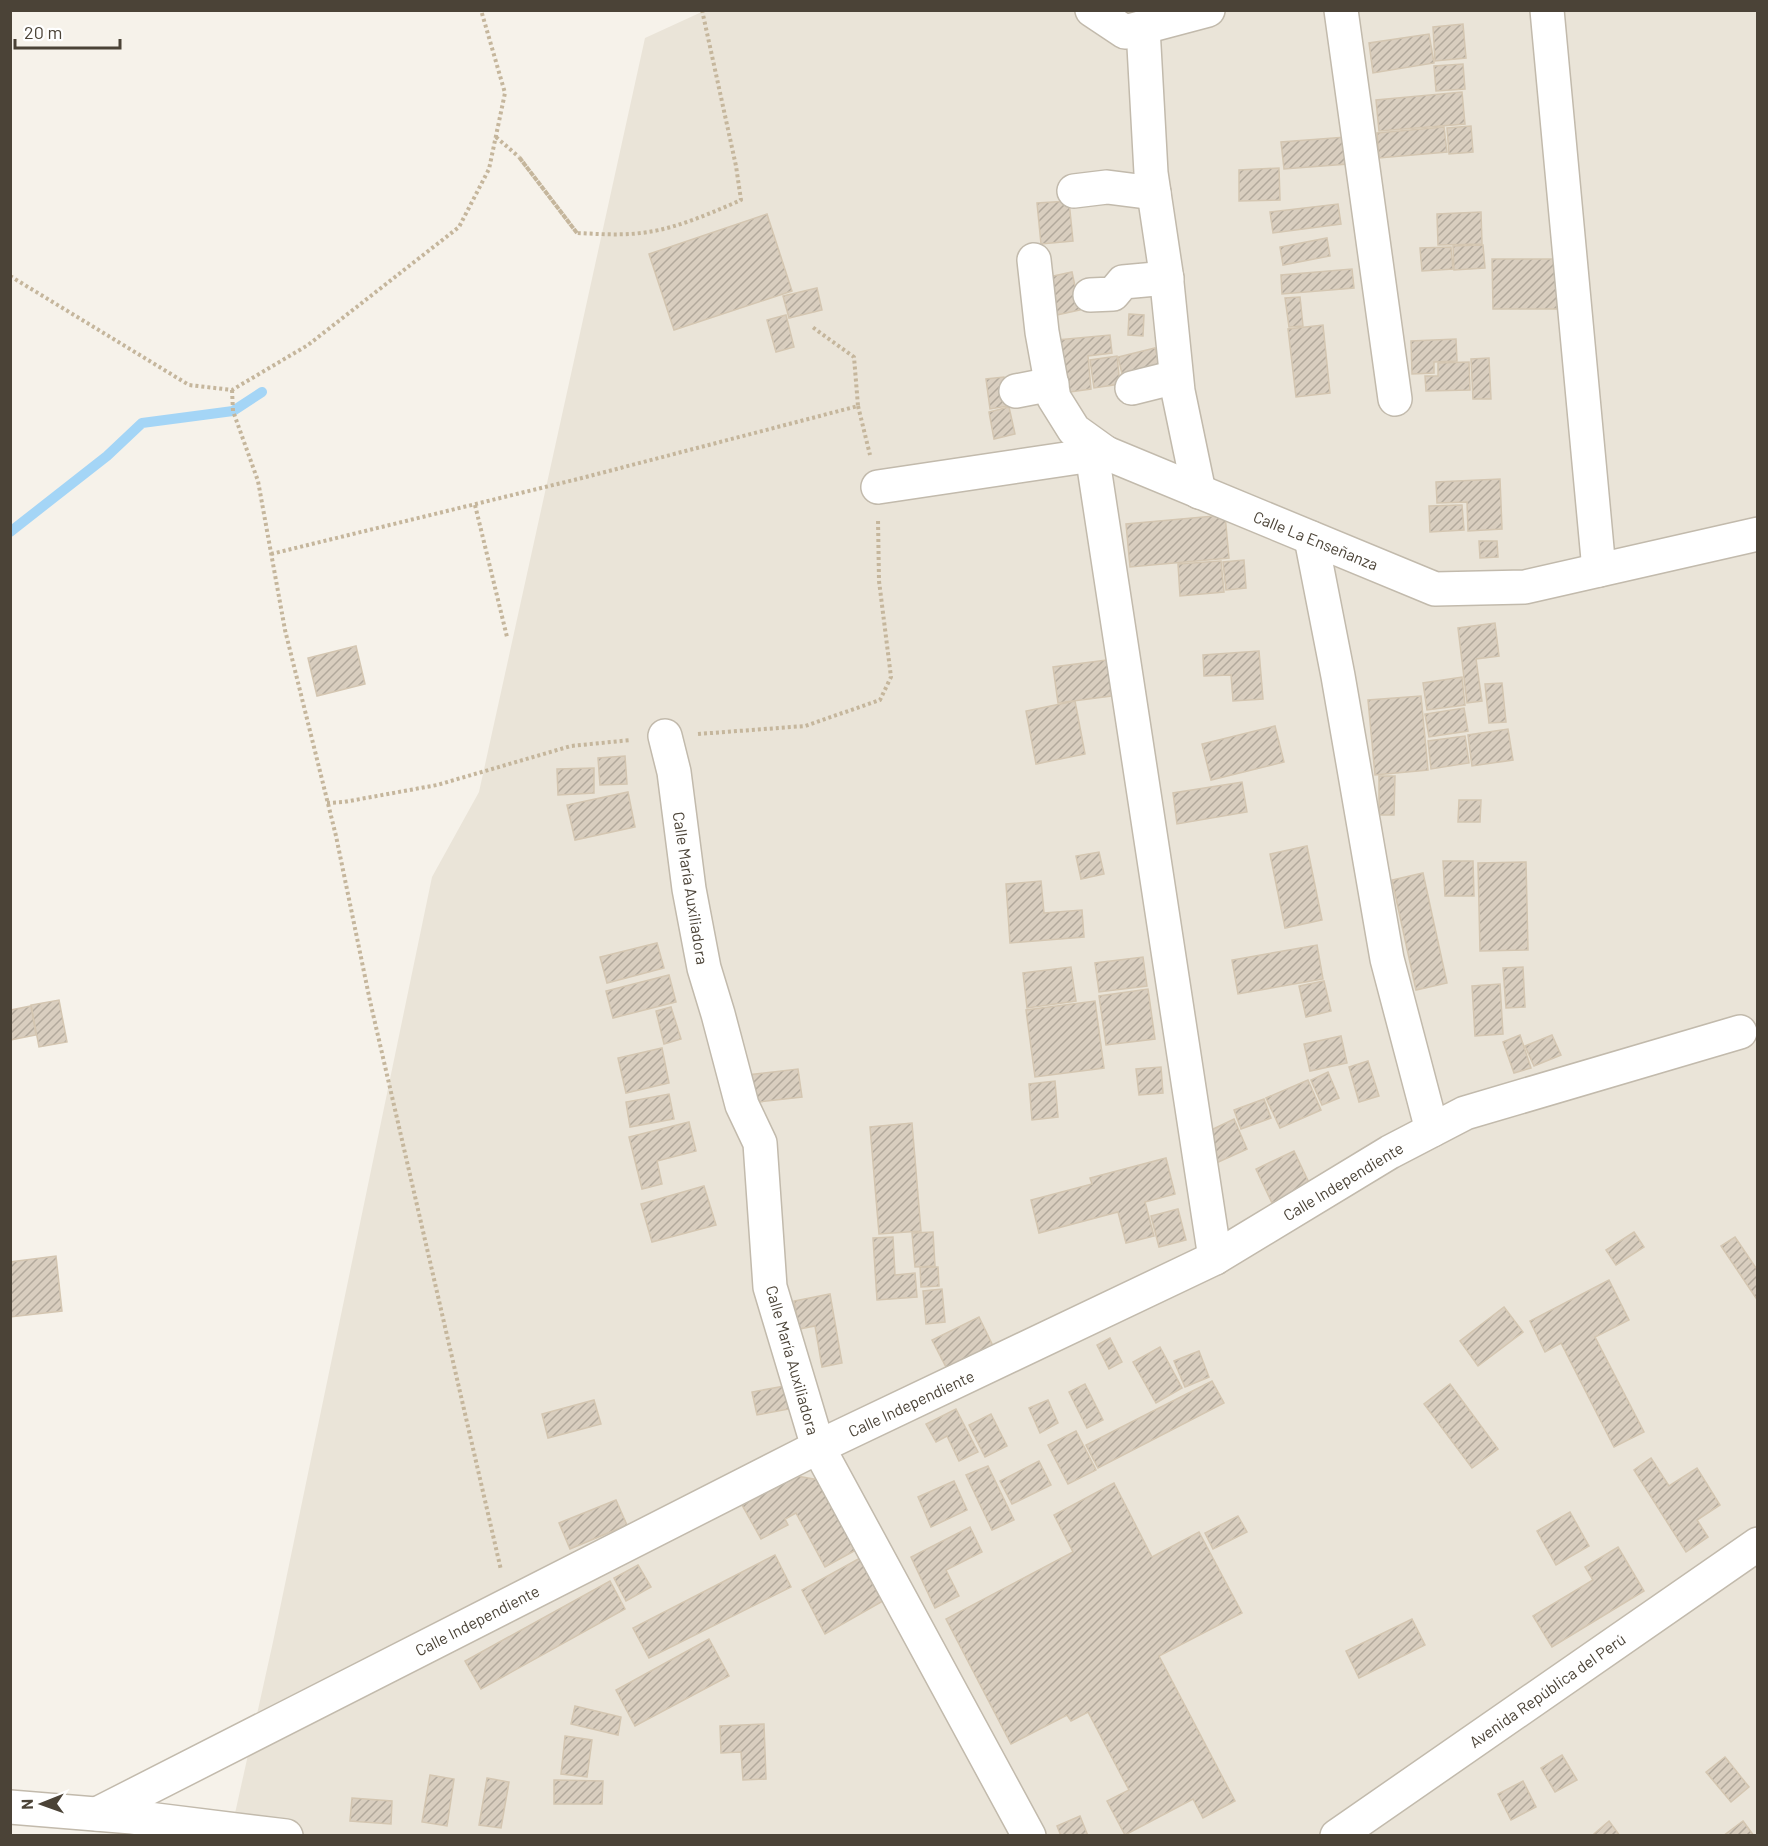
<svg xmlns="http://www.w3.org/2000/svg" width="1768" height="1846" viewBox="0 0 1768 1846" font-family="Barlow,sans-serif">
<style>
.residential{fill:#eae4d8}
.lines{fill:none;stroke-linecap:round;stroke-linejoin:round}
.stream{stroke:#a4d5f6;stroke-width:10}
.building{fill:url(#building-hatch);stroke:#d4c6b1;stroke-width:1.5}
.minor-casing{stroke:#c2baac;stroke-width:36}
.path{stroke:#c5b69c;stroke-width:4;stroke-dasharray:3 3;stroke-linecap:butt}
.minor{stroke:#fff;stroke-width:33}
.labels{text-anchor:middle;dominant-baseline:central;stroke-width:4.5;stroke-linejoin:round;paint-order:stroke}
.street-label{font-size:16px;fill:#4b4337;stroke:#fff}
</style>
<defs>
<pattern id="building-hatch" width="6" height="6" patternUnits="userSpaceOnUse" patternTransform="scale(1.5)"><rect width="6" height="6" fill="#d9cebf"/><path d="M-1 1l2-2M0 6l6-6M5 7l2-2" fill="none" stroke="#b2a99c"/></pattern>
</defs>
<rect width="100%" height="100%" fill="#f6f2ea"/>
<path class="residential" d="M706,10L1757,11V1835L230,1836L273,1642L432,877L479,792L645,38Z"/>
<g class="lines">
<path class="stream" d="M10,532L107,456L142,423L233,411L262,392"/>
</g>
<g class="building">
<path d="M1463,24L1466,58L1435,61L1433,27Z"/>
<path d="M1429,34L1434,63L1373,73L1369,43Z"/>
<path d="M1463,64L1465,89L1436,91L1434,66Z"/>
<path d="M1462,92L1465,124L1379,131L1376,100Z"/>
<path d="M1471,126L1473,152L1449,154L1447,128Z"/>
<path d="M1444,127L1447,152L1379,158L1377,133Z"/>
<path d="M1346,137L1348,164L1284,169L1281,142Z"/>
<path d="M1279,168L1280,200L1239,201V170Z"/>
<path d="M1069,201L1073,241L1041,244L1037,203Z"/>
<path d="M1338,204L1341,224L1273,233L1270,212Z"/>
<path d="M1481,212L1482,244L1438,245L1437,214Z"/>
<path d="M767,214L792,291L674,330L649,254Z"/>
<path d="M1327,238L1330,256L1283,265L1280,247Z"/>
<path d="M1483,245L1485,268L1454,270L1453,246Z"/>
<path d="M1451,247L1453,269L1422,271L1420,248Z"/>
<path d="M1492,259H1557V309H1493Z"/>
<path d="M1352,269L1354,288L1282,294L1281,275Z"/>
<path d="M1072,272L1080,310L1052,316L1044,278Z"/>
<path d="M817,288L822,310L789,318L783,296Z"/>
<path d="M1300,297L1303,326L1289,327L1285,298Z"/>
<path d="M1129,314L1144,315L1143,336L1128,335Z"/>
<path d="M786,315L794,347L776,352L767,320Z"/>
<path d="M1323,325L1330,393L1296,397L1288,329Z"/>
<path d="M1110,335L1112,353L1088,356L1091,389L1063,393L1057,340Z"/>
<path d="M1456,339L1457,361L1434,362V373L1412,374L1411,341Z"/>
<path d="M1155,348L1161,371L1124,382L1118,357Z"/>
<path d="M1117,356L1120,384L1094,388L1090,360Z"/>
<path d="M1489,358L1491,399H1473L1471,359Z"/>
<path d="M1469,362L1470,390L1426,391L1425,376H1438V363Z"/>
<path d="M1004,377L1008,406L990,409L986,379Z"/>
<path d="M1009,407L1015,434L994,439L989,412Z"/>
<path d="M1500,479L1502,529L1468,531L1467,502L1437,503L1436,482Z"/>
<path d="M1462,505L1464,530L1430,532L1429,506Z"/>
<path d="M1225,515L1229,558L1130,567L1126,524Z"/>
<path d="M1479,541H1497L1498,557L1480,558Z"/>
<path d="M1244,560L1246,588L1226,590L1223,562Z"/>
<path d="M1221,561L1224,592L1180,596L1178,564Z"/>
<path d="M1495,623L1499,656L1476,659L1482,701L1467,703L1458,628Z"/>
<path d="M356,646L365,684L317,696L308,658Z"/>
<path d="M1259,651L1263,699L1233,701L1231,675L1204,676L1203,655Z"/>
<path d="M1114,659L1119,695L1058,703L1053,667Z"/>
<path d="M1462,677L1465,705L1427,710L1423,683Z"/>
<path d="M1502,683L1506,722L1489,723L1485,684Z"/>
<path d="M1421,696L1428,770L1375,775L1368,700Z"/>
<path d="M1075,701L1085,754L1036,764L1026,711Z"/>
<path d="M1464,708L1468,731L1429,737L1425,714Z"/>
<path d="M1275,726L1284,762L1211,780L1202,744Z"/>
<path d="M1508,729L1513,760L1472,766L1468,735Z"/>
<path d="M1465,736L1469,763L1431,769L1428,741Z"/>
<path d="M625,756L627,784L600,785L598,758Z"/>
<path d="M594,768V793L558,795L557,769Z"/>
<path d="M1379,776H1395L1394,815H1379Z"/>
<path d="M1242,782L1247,812L1177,824L1173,793Z"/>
<path d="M628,792L635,827L575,840L567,805Z"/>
<path d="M1459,800H1481L1480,822H1458Z"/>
<path d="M1307,846L1322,920L1285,928L1270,854Z"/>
<path d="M1099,852L1104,874L1081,879L1076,856Z"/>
<path d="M1443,861H1473L1474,896H1445Z"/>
<path d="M1526,862L1528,950L1480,951L1478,863Z"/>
<path d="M1423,873L1447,983L1416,990L1392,880Z"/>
<path d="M1041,881L1044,913L1082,910L1084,937L1010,943L1006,884Z"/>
<path d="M657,943L664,968L607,983L600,957Z"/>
<path d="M1317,945L1323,979L1238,994L1232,960Z"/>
<path d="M1143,957L1147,986L1099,992L1095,963Z"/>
<path d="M1071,967L1076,1001L1027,1008L1023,973Z"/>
<path d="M1523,967L1525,1007L1506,1008L1503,968Z"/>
<path d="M669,975L676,1002L613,1018L606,991Z"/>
<path d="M1324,981L1331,1011L1306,1017L1299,986Z"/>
<path d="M1500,984L1503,1034L1475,1036L1472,986Z"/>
<path d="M1148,989L1155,1039L1106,1045L1099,996Z"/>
<path d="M59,1000L67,1042L39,1047L31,1005Z"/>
<path d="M1095,1001L1104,1068L1035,1077L1026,1010Z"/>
<path d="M31,1006L36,1035L10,1040V1010Z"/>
<path d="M671,1007L681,1039L664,1044L656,1011Z"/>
<path d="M1520,1035L1531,1068L1514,1073L1503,1042Z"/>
<path d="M1552,1035L1561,1055L1534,1066L1525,1046Z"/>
<path d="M1341,1036L1347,1063L1310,1071L1304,1044Z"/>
<path d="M662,1048L669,1083L626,1093L618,1058Z"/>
<path d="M1368,1061L1379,1096L1359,1102L1349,1067Z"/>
<path d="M1161,1067L1163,1093L1139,1095L1136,1069Z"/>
<path d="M798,1069L802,1097L750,1103L747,1075Z"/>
<path d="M1328,1072L1339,1098L1322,1105L1311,1080Z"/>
<path d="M1308,1080L1321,1110L1280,1128L1266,1098Z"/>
<path d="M1055,1081L1058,1117L1032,1120L1029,1084Z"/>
<path d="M669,1094L674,1119L630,1127L626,1102Z"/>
<path d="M1264,1099L1271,1118L1241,1129L1234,1110Z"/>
<path d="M1234,1119L1247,1149L1212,1165L1207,1132Z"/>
<path d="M689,1122L696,1151L657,1161L662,1184L642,1189L629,1137Z"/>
<path d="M912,1123L921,1231L879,1234L870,1127Z"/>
<path d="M1294,1151L1310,1185L1272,1203L1256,1169Z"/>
<path d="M1166,1158L1175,1194L1145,1202L1154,1236L1126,1243L1118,1212L1039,1233L1031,1200L1092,1184L1090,1178Z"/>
<path d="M704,1186L716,1225L652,1242L641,1204Z"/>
<path d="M1178,1209L1186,1240L1159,1247L1151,1216Z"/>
<path d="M933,1232L935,1266L915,1267L912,1233Z"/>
<path d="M1634,1232L1644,1247L1616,1265L1606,1250Z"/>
<path d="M893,1237L895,1275L915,1273L917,1297L877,1300L873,1238Z"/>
<path d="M1735,1237L1758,1271V1301L1721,1246Z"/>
<path d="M56,1256L62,1311L10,1317V1262Z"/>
<path d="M920,1267H938L939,1286L921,1287Z"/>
<path d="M1609,1280L1629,1320L1595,1337L1644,1432L1614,1447L1561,1343L1545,1352L1530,1321Z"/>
<path d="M942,1289L945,1322L926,1324L923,1291Z"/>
<path d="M830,1294L842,1363L822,1367L815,1326L799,1329L794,1301Z"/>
<path d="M1504,1307L1523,1332L1478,1366L1460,1341Z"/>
<path d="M979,1317L993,1346L947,1369L932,1340Z"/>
<path d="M1110,1338L1122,1362L1109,1369L1097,1345Z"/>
<path d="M1160,1347L1182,1388L1156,1403L1133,1362Z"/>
<path d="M1199,1351L1209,1377L1185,1387L1174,1361Z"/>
<path d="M1212,1381L1224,1403L1098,1468L1086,1445Z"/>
<path d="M1085,1384L1103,1420L1087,1428L1069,1392Z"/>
<path d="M1450,1384L1498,1449L1472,1468L1424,1404Z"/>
<path d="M784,1386L789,1409L757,1415L752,1392Z"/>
<path d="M594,1400L601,1424L548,1438L542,1414Z"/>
<path d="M1048,1400L1058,1423L1040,1433L1029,1408Z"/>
<path d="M956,1409L978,1452L959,1461L947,1436L936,1442L926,1424Z"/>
<path d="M991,1414L1007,1446L985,1457L969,1425Z"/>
<path d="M1076,1431L1096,1470L1068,1484L1048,1445Z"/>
<path d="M1651,1458L1669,1486L1697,1468L1720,1505L1697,1520L1708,1537L1686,1552L1634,1470Z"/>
<path d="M1039,1461L1051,1485L1012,1504L1000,1481Z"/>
<path d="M988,1466L1014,1520L992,1530L966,1475Z"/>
<path d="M797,1476L819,1480L856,1550L825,1567L796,1513L785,1519L788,1525L761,1539L742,1505Z"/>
<path d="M954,1481L967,1510L931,1527L918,1497Z"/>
<path d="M1114,1483L1152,1557L1199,1532L1242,1613L1159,1656L1235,1801L1203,1818L1193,1799L1125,1835L1107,1801L1129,1790L1088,1712L1071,1721L1067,1715L1011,1744L946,1619L1073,1552L1054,1515Z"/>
<path d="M616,1500L627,1525L570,1549L559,1523Z"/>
<path d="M1570,1512L1589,1546L1556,1565L1537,1531Z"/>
<path d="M1238,1516L1247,1532L1213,1549L1205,1533Z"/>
<path d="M970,1527L982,1552L946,1570L959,1596L935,1608L911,1557Z"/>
<path d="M1618,1547L1644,1591L1552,1647L1533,1616L1593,1580L1585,1567Z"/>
<path d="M775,1555L791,1587L649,1658L633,1628Z"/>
<path d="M860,1558L883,1601L825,1634L802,1590Z"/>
<path d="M638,1565L651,1587L626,1601L614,1578Z"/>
<path d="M610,1581L625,1609L481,1689L465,1661Z"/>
<path d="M1412,1619L1425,1645L1359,1678L1346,1651Z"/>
<path d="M709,1639L729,1676L635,1726L616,1690Z"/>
<path d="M575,1706L621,1717L618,1735L571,1724Z"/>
<path d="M764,1724L766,1779L743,1780L741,1752L721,1753L720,1726Z"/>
<path d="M565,1736L592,1740L587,1777L561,1774Z"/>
<path d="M1562,1755L1577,1780L1555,1792L1541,1768Z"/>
<path d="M1725,1757L1749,1787L1731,1802L1706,1772Z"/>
<path d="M430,1775L454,1779L447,1826L422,1822Z"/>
<path d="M487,1778L509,1782L501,1828L479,1825Z"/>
<path d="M554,1780L603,1781L602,1804H554Z"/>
<path d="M1523,1781L1536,1807L1511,1820L1498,1794Z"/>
<path d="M352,1798L392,1801L391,1824L350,1821Z"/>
<path d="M1080,1816L1088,1836H1061L1057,1826Z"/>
<path d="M1609,1821L1620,1836H1595L1594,1834Z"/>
<path d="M1743,1821L1754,1836H1723Z"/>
</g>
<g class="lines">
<defs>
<g id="minor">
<path d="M1092,10L1125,32L1208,10"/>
<path d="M1341,10L1395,399"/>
<path d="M1547,10L1599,570"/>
<path d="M1143,28L1151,173L1166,273L1178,391L1199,492"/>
<path d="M1074,191L1107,187L1154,193"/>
<path d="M1034,260L1042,332L1054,398L1074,430L1106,453"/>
<path d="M1090,295L1113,294L1123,282L1167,278"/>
<path d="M1132,388L1176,377"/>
<path d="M1016,391L1052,384"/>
<path d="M1092,454L1215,1258"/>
<path d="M878,487L1106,453L1435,589L1525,587L1758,534"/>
<path d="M1311,538L1338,676L1387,959L1432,1130"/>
<path d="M665,736L674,772L689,889L704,968L718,1014L742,1105L760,1143L770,1287L818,1447L1029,1836"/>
<path d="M10,1807L132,1817L286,1836"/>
<path d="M97,1814L818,1447L1215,1258L1390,1152L1465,1113L1740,1032"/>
<path d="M1337,1836L1758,1544"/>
</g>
</defs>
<use href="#minor" class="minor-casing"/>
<g class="path">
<path d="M496,137L519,157"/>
<path d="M577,233L519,157L577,233C600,234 624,236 648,232C677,228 714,212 741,200L736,166L702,10"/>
<path d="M10,276L189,385L232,390L308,345L459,227L489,169L505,93L481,10"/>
<path d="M232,390L233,411L258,481L285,630L336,836L370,1001L501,1570"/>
<path d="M858,406L870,455"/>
<path d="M475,505L507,637"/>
<path d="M271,554L582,478L858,406L854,357L811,326"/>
<path d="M698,734L805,726L880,700L891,677L879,581L878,519"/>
<path d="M327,803L344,802L437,785L571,746L631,740"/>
</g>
<use href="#minor" class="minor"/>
</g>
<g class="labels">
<g class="street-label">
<text transform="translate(1316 540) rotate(22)">Calle La Enseñanza</text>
<text transform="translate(691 888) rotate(81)">Calle María Auxiliadora</text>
<text transform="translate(1343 1181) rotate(-31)">Calle Independiente</text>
<text transform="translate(793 1360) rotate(74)">Calle María Auxiliadora</text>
<text transform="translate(911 1403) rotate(-25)">Calle Independiente</text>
<text transform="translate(477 1620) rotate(-27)">Calle Independiente</text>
<text transform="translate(1547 1690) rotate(-35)">Avenida República del Perú</text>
</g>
</g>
<rect width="1768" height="1846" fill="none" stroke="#4b4337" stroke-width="24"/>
<g transform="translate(42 1804) rotate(269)" stroke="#ffffff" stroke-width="4.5" paint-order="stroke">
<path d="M0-4.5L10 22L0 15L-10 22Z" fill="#4b4337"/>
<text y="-9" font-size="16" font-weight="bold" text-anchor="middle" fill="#4b4337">N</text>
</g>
<path d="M15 39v9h105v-9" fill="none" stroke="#4b4337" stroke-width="3"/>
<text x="24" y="39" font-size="18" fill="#4b4337" stroke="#ffffff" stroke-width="4.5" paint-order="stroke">20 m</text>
</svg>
